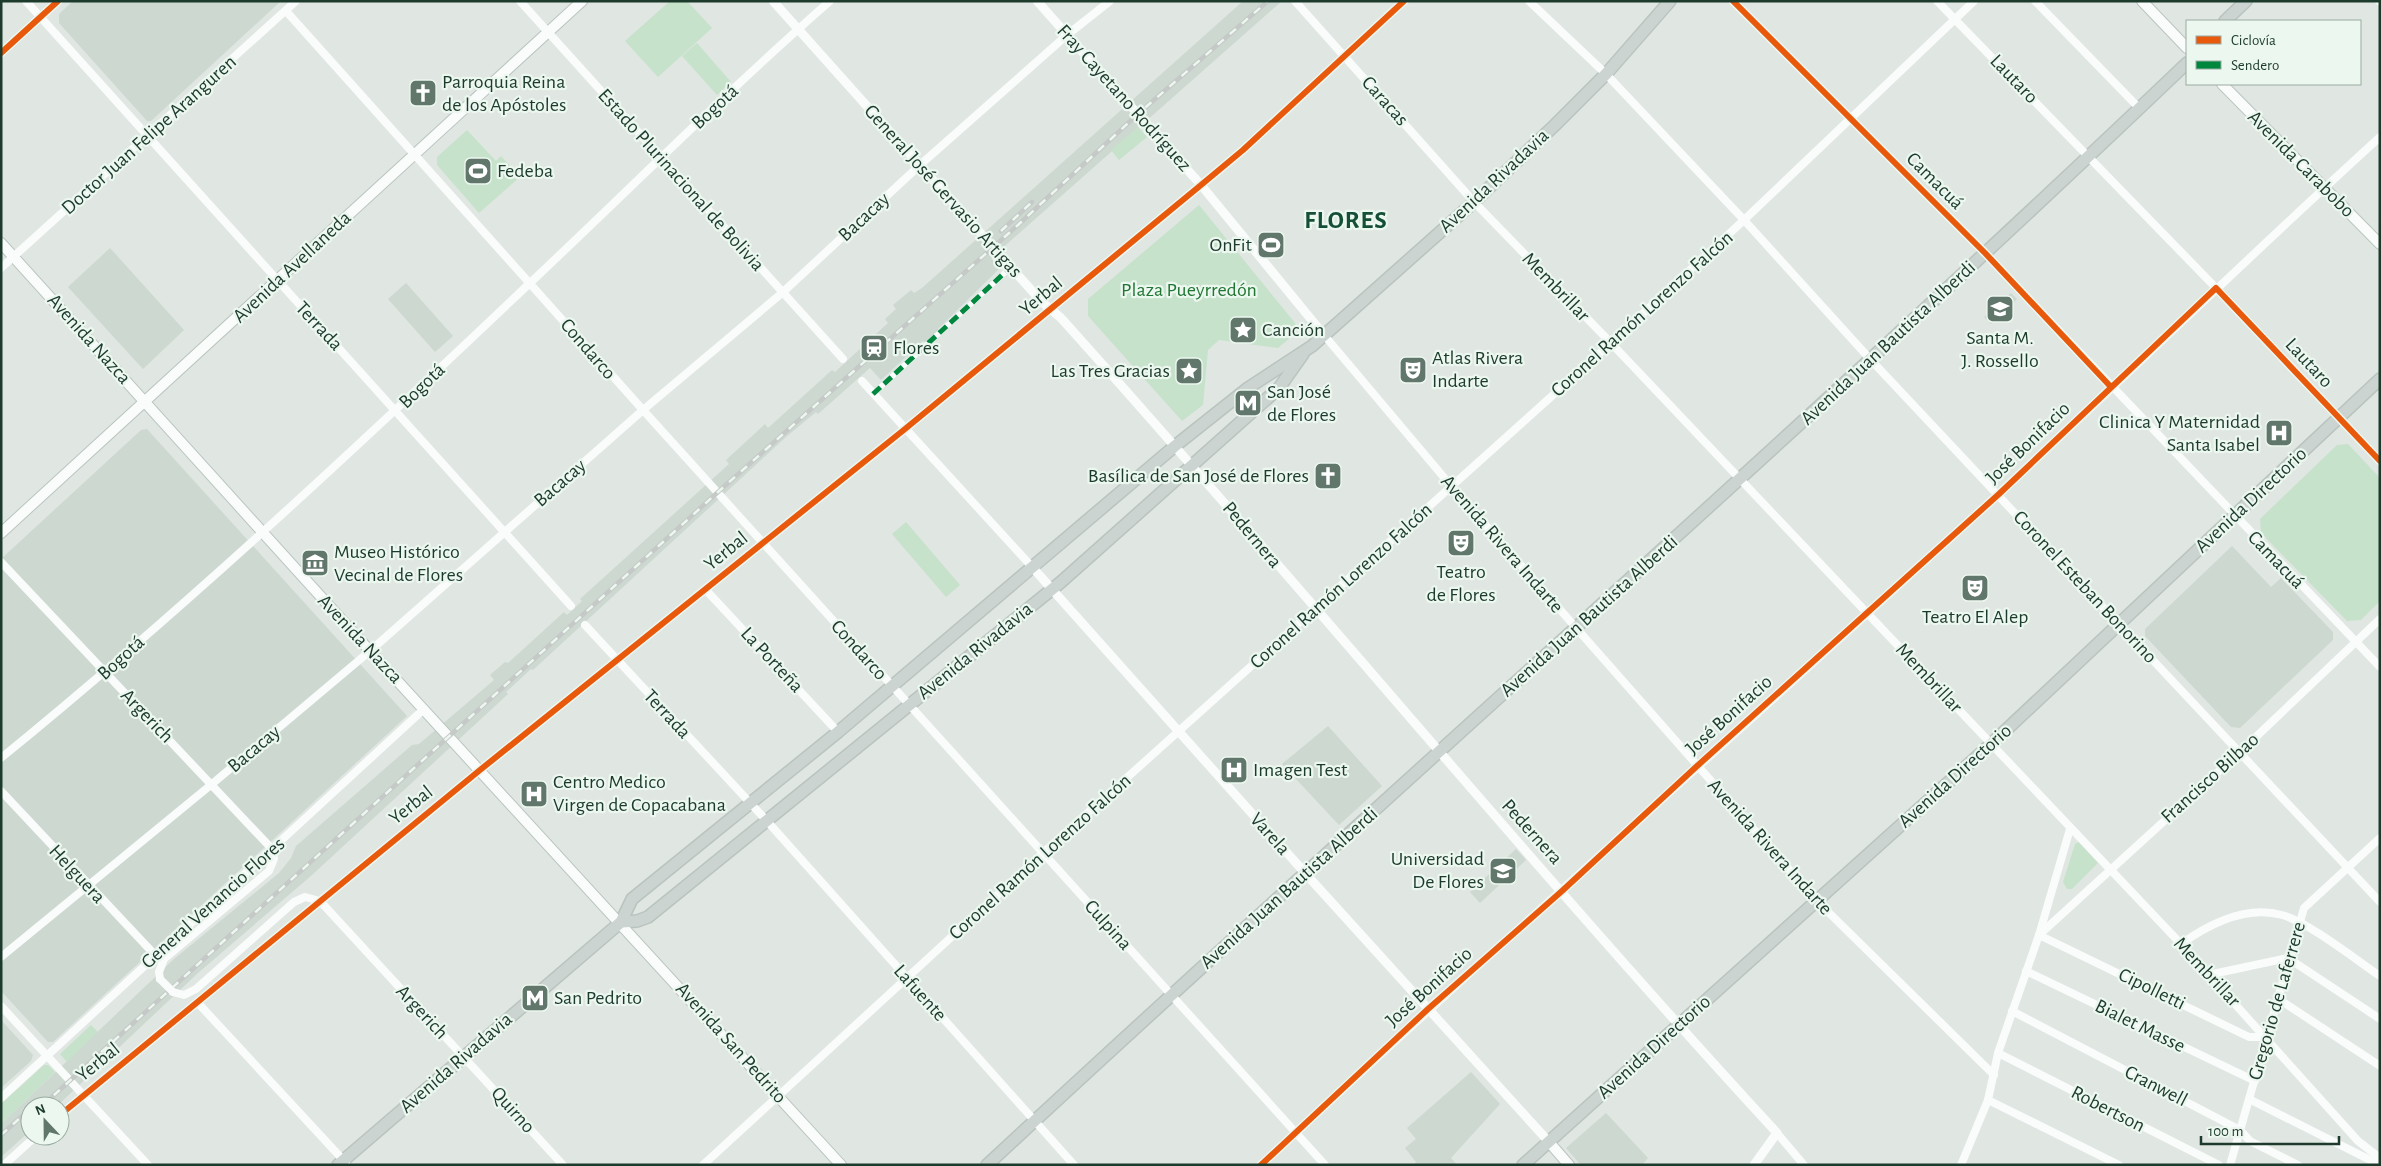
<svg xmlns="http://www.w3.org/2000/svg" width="2381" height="1166" viewBox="0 0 2381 1166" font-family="'Alegreya Sans',sans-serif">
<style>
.built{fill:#cdd8d1}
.green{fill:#c6e2ca}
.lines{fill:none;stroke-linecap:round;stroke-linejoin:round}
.secondary-casing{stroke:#bbc6c0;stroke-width:12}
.primary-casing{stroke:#bac4bf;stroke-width:14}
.pedestrian{stroke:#fafbfb;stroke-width:5.5}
.minor{stroke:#fafbfb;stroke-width:8}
.tertiary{stroke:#fafbfb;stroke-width:9}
.secondary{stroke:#fafbfb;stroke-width:10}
.primary{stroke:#cbd4d0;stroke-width:11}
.rail-casing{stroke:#c5c9c7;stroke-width:4.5}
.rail{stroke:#ecf7f0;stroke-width:2.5;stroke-dasharray:8;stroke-linecap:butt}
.minor-bridge{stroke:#fafbfb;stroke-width:8}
.quiet{stroke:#00873e;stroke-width:5;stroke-dasharray:10 5;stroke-linecap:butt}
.cycleway-casing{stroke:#ecf7f0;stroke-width:9}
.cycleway{stroke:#e8590c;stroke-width:6}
.labels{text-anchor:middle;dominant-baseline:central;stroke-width:4.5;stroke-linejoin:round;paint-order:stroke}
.street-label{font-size:20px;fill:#1c3b2d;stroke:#ecf7f0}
.poi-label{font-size:20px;fill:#1c3b2d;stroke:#ecf7f0;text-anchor:start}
.park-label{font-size:20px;fill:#227634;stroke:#ecf7f0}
.district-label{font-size:25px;font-weight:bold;letter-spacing:1px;fill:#164f37;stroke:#ecf7f0}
</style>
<rect width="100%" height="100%" fill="#e0e6e2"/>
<g class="built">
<path d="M73,1H281L151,121H147L59,23V14Z"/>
<path d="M1243,1H1282L991,258L999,269L938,329L939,331L926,343L923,341L881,380L870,368L818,414L816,412L786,437L533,670L531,669L506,692L508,694L312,875L198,973L57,1106H30V1131L1,1157V1124L174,959L279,873L291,858L296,846L412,745L419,744L494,680L490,675L505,662L508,663L564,612L567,615L582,601L580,599L729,464L726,460L765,424L768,428L832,370L835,372L888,323L885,319L896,309L893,305L911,290L914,293L922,288Z"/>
<path d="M110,248L184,330L143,369L68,287Z"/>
<path d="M406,283L453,336L435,352L388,299Z"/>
<path d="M2011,293L2017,299L1991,324L1984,317Z"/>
<path d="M147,429L407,716L53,1042H48L1,991V559L141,430Z"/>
<path d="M2232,546L2271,587L2281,578L2333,632V640L2240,728L2231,727L2145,636V629Z"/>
<path d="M1328,726L1382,786L1339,825L1282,764Z"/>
<path d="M1516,849L1526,860L1480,903L1470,892Z"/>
<path d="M1,1020L33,1055L31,1061L1,1088Z"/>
<path d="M1471,1072L1500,1104L1451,1158L1457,1165H1413L1416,1162L1405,1148L1416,1139L1407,1128Z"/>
<path d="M1606,1113L1648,1158L1642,1165H1581L1566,1148Z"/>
</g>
<g class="green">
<path d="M670,1H687L712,28L658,77L625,41Z"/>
<path d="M697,43L731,82L717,95L682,56Z"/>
<path d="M1138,127L1147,137L1119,160L1111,150Z"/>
<path d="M467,130L496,161L501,156L520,177L479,213L437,165V157Z"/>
<path d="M1199,205L1295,323C1297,335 1287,340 1278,348L1219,340L1208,350L1203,405L1182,421L1088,316V299Z"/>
<path d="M2348,444L2380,478V601L2361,620L2347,621L2261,533L2260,519L2337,445Z"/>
<path d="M906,522L960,585L946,597L892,534Z"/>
<path d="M2079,842L2098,863L2072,889H2067L2063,882L2075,844Z"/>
<path d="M91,1025L98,1032L67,1062L60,1054Z"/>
<path d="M44,1065H48L55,1072L1,1124V1104Z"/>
</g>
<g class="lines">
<defs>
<g id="secondary">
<path d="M2142,1L2187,48"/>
<path d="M2222,84L2380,244"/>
<path d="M1,243L370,651L841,1165"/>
<path d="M1,533L582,1"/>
<path d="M1549,1142L1569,1165"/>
</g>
<g id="primary">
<path d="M2225,21L2246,1"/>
<path d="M621,922L637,921L648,917L1061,582L1279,388L1303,354"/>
<path d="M338,1165L621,922L632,899L838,732L1175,446L1248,388L1312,346L1474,202L1555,125L1606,74L1670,1"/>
<path d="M987,1165C1385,795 1794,438 2187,63"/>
<path d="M1523,1165L1990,745L2380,379"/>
</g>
</defs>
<use href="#secondary" class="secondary-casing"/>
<use href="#primary" class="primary-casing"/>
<path class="pedestrian" d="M873,394L1012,266"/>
<g class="minor">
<path d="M26,1L571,606"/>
<path d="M520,1L843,359"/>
<path d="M1295,1L1474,202L1611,343L2181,944L2358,1141L2380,1158"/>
<path d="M1529,1L1606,74L1744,220L1870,359L2380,902"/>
<path d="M1733,1L1985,253L2380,667"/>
<path d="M1937,1L2216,288L2380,461"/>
<path d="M2035,1L2140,109"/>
<path d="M2379,1L2380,2"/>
<path d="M286,11L643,410L1325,1165"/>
<path d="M1,53L58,1"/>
<path d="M1,268L296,1"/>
<path d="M1324,335L1452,487L1816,900L1994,1075"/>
<path d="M862,381L1033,568"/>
<path d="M1,562L272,849L274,859L269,871L164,959L159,972L160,979"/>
<path d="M705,589L838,732"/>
<path d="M585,625L767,821L1074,1165"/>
<path d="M1,758C185,608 358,446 530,283C630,189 727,91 830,1"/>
<path d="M1,791L155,955"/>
<path d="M320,901L563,1165"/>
<path d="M2181,944C2209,924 2246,905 2282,915C2308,922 2355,959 2380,976"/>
<path d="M1,957L212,784L370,651L643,410L782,293L920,165L1067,35L1110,1"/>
<path d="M2026,971L2255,1081"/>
<path d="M2208,975L2288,958L2380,1019"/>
<path d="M173,992L184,995L196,989L294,902L305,897L320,901"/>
<path d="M2277,998L2380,1066"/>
<path d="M198,1003L346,1163"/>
<path d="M1,1006L148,1165"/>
<path d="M2012,1011L2240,1130L2250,1141L2298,1165"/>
<path d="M2267,1037H2249L2039,935L2240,752L2380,619"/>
<path d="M1998,1053L2219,1165"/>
<path d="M1,1098L424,709"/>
<path d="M2249,1099L2380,1165"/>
<path d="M1988,1100L2119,1165"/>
<path d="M60,1115L480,770L905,429L1201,185L1243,150L1404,1"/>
<path d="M1777,1133L1804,1165"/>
<path d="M4,1165L36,1136"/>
<path d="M703,1165L1043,853L1611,343L1744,220L1974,1"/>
<path d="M1261,1165C1503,939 1752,721 1995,497C2125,378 2250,255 2380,137"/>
<path d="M1961,1165L1988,1100L1998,1053L2039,935L2070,829"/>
<path d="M2230,1165L2304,908L2380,838"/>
</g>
<g class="tertiary">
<path d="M773,1L1042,302L1061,318C1303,587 1532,867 1777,1133L1754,1165"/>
<path d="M1037,1L1201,185L1324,335"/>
<path d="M1033,568L1305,873L1549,1142"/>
</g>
<use href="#secondary" class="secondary"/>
<use href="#primary" class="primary"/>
<defs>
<g id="rail">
<path d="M1001,231L1032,202"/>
<path d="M42,1106L718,492L1018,225L1139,113L1268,1"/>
<path d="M1,1135L30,1109"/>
</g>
</defs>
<use href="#rail" class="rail-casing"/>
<use href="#rail" class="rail"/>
<path class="minor-bridge" d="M160,979L173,992"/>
<path class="quiet" d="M873,394L1012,266"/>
<defs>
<g id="cycleway">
<path d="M1733,1L1985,253L2111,387"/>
<path d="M1,53L58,1"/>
<path d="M60,1115L480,770L905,429L1201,185L1243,150L1404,1"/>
<path d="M1261,1165L1428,1009L1562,891L1696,767L1999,494L2216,288L2380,461"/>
</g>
</defs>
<use href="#cycleway" class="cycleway-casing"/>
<use href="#cycleway" class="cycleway"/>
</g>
<defs>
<symbol id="church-square" viewBox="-11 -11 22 22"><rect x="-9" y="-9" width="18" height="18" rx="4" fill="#61776c" stroke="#ecf7f0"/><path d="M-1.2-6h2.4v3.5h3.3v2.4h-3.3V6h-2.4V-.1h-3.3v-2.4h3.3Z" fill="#fff"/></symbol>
<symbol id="stadium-square" viewBox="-11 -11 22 22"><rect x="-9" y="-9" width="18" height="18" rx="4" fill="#61776c" stroke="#ecf7f0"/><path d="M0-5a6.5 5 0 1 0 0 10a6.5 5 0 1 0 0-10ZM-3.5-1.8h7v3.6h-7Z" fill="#fff"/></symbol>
<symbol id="university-square" viewBox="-11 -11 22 22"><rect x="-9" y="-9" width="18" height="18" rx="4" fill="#61776c" stroke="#ecf7f0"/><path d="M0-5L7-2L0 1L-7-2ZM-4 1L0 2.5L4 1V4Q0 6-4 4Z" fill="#fff"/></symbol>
<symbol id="sight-square" viewBox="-11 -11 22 22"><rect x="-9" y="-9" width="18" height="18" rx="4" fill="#61776c" stroke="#ecf7f0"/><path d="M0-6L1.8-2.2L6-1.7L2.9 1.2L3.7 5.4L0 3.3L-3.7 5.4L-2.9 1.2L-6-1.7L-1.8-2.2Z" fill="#fff"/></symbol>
<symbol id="station-square" viewBox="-11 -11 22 22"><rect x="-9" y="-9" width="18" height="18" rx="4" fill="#61776c" stroke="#ecf7f0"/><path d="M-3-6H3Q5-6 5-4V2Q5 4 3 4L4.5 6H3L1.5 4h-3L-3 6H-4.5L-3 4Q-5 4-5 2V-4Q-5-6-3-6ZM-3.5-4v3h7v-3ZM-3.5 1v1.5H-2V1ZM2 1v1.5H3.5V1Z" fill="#fff"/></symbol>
<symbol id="theatre-square" viewBox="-11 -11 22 22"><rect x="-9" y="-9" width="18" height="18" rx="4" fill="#61776c" stroke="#ecf7f0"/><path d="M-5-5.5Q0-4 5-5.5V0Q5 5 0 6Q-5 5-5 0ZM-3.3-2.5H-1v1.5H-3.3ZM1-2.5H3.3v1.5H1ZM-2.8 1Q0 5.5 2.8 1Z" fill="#fff"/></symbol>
<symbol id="metro-square" viewBox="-11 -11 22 22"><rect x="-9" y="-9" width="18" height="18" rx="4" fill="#61776c" stroke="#ecf7f0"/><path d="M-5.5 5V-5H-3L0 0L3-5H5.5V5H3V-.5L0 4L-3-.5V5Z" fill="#fff"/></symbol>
<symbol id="hospital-square" viewBox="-11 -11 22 22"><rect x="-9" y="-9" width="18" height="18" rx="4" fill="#61776c" stroke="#ecf7f0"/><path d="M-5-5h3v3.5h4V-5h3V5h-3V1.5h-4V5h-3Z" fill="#fff"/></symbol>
<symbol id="museum-square" viewBox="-11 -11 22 22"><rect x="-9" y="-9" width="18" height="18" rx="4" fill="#61776c" stroke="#ecf7f0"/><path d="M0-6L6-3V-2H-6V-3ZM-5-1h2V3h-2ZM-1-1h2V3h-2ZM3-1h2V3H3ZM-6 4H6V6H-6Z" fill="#fff"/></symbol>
</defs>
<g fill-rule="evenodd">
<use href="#church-square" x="407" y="77" width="32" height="32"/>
<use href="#stadium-square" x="462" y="155" width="32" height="32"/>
<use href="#stadium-square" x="1255" y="229" width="32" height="32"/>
<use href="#university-square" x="1984" y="293" width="32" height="32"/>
<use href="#sight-square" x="1227" y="314" width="32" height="32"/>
<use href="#station-square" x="858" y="332" width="32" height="32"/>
<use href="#theatre-square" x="1397" y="354" width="32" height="32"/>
<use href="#sight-square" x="1173" y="355" width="32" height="32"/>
<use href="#metro-square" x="1232" y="387" width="32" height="32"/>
<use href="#hospital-square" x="2263" y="417" width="32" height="32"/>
<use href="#church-square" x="1312" y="460" width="32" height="32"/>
<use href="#theatre-square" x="1445" y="527" width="32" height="32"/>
<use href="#museum-square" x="299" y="547" width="32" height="32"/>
<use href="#theatre-square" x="1959" y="572" width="32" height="32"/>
<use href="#hospital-square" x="1218" y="754" width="32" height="32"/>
<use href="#hospital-square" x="518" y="778" width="32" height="32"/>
<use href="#university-square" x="1487" y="855" width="32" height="32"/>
<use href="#metro-square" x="519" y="982" width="32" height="32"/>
</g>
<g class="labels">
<g class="street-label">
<text transform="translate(2014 79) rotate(46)">Lautaro</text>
<text transform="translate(1124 98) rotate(48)">Fray Cayetano Rodríguez</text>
<text transform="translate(1385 101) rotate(48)">Caracas</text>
<text transform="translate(715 107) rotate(-43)">Bogotá</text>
<text transform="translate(149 135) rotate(-42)">Doctor Juan Felipe Aranguren</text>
<text transform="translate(2301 164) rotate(45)">Avenida Carabobo</text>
<text transform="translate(681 180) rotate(48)">Estado Plurinacional de Bolivia</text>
<text transform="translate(1494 181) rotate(-43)">Avenida Rivadavia</text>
<text transform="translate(1935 181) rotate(45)">Camacuá</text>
<text transform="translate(943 191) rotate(48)">General José Gervasio Artigas</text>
<text transform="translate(864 217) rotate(-43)">Bacacay</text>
<text transform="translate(292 267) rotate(-43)">Avenida Avellaneda</text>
<text transform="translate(1556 287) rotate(46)">Membrillar</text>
<text transform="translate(1041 296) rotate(-40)">Yerbal</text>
<text transform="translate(1642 314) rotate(-42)">Coronel Ramón Lorenzo Falcón</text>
<text transform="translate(319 326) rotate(47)">Terrada</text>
<text transform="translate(89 339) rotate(48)">Avenida Nazca</text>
<text transform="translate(1888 343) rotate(-43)">Avenida Juan Bautista Alberdi</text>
<text transform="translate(588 349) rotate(49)">Condarco</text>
<text transform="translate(2309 363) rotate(47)">Lautaro</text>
<text transform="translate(422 386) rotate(-44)">Bogotá</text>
<text transform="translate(2028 443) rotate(-44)">José Bonifacio</text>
<text transform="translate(560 483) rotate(-41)">Bacacay</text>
<text transform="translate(2251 500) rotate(-43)">Avenida Directorio</text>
<text transform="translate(1252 535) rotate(50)">Pedernera</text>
<text transform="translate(1502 544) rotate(49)">Avenida Rivera Indarte</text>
<text transform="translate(726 551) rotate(-39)">Yerbal</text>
<text transform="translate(2276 560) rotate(46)">Camacuá</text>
<text transform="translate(1341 586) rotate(-42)">Coronel Ramón Lorenzo Falcón</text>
<text transform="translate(2085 587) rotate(47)">Coronel Esteban Bonorino</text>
<text transform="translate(1589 616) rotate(-42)">Avenida Juan Bautista Alberdi</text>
<text transform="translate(360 639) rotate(47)">Avenida Nazca</text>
<text transform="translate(859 650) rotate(48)">Condarco</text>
<text transform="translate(975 651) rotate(-39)">Avenida Rivadavia</text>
<text transform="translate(121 658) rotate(-42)">Bogotá</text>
<text transform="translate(772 660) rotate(47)">La Porteña</text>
<text transform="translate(1929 678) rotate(47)">Membrillar</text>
<text transform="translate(667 714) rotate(47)">Terrada</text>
<text transform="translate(1729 715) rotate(-42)">José Bonifacio</text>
<text transform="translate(147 716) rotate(46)">Argerich</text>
<text transform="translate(254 749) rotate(-40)">Bacacay</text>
<text transform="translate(1955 776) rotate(-42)">Avenida Directorio</text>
<text transform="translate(2210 778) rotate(-42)">Francisco Bilbao</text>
<text transform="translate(411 805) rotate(-39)">Yerbal</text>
<text transform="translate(1532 832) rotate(48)">Pedernera</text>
<text transform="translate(1270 834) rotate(48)">Varela</text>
<text transform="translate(1770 847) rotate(48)">Avenida Rivera Indarte</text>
<text transform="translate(1040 857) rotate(-42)">Coronel Ramón Lorenzo Falcón</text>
<text transform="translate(77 874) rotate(47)">Helguera</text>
<text transform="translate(1289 888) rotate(-42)">Avenida Juan Bautista Alberdi</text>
<text transform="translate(213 903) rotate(-42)">General Venancio Flores</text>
<text transform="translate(1108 925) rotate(48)">Culpina</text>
<text transform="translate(2207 972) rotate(47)">Membrillar</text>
<text transform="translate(1429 987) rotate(-42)">José Bonifacio</text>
<text transform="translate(2152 989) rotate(26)">Cipolletti</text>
<text transform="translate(920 993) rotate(48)">Lafuente</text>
<text transform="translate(2277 1001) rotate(-74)">Gregorio de Laferrere</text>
<text transform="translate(422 1012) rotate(47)">Argerich</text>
<text transform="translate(2140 1026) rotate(26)">Bialet Masse</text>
<text transform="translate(731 1043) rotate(48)">Avenida San Pedrito</text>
<text transform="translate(1654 1047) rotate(-42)">Avenida Directorio</text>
<text transform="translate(98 1062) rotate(-39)">Yerbal</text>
<text transform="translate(456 1063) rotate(-41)">Avenida Rivadavia</text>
<text transform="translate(2156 1086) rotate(27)">Cranwell</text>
<text transform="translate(2108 1109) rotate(27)">Robertson</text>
<text transform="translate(513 1110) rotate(48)">Quirno</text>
</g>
<g class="poi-label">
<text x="442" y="82">Parroquia Reina<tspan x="442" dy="23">de los Apóstoles</tspan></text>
<text x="497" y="171">Fedeba</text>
<text x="1252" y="245" text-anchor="end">OnFit</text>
<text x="1262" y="330">Canción</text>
<text x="2000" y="338" text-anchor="middle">Santa M.<tspan x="2000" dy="23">J. Rossello</tspan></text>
<text x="893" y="348">Flores</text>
<text x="1432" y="358">Atlas Rivera<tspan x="1432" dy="23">Indarte</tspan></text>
<text x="1170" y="371" text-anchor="end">Las Tres Gracias</text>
<text x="1267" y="392">San José<tspan x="1267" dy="23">de Flores</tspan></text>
<text x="2260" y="422" text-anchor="end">Clinica Y Maternidad<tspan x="2260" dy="23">Santa Isabel</tspan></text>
<text x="1309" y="476" text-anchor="end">Basílica de San José de Flores</text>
<text x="334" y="552">Museo Histórico<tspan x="334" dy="23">Vecinal de Flores</tspan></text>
<text x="1461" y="572" text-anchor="middle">Teatro<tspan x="1461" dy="23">de Flores</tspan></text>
<text x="1975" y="617" text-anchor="middle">Teatro El Alep</text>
<text x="1253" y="770">Imagen Test</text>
<text x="553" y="782">Centro Medico<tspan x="553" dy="23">Virgen de Copacabana</tspan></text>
<text x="1484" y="859" text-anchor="end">Universidad<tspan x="1484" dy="23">De Flores</tspan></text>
<text x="554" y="998">San Pedrito</text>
</g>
<g class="park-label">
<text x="1189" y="290">Plaza Pueyrredón</text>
</g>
<g class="district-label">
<text x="1346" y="220">FLORES</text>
</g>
</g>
<rect width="2381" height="1166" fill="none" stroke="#1c3b2d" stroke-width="5"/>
<rect x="2186" y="20" width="175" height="65" fill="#ecf7f0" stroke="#99aca2"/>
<rect x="2196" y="36" width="25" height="8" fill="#e8590c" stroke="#99aca2"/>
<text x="2231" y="45" font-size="15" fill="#1c3b2d">Ciclovía</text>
<rect x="2196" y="61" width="25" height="8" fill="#00873e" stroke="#99aca2"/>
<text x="2231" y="70" font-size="15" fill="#1c3b2d">Sendero</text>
<g transform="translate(45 1121) rotate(338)"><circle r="24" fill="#ecf7f0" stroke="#99aca2"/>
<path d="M0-4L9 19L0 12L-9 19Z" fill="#61776c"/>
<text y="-8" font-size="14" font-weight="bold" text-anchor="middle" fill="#1c3b2d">N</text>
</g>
<path d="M2201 1136v8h138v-8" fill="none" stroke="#1c3b2d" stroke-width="2.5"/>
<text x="2208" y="1136" font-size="15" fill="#1c3b2d" stroke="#ecf7f0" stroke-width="4" paint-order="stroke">100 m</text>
</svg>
